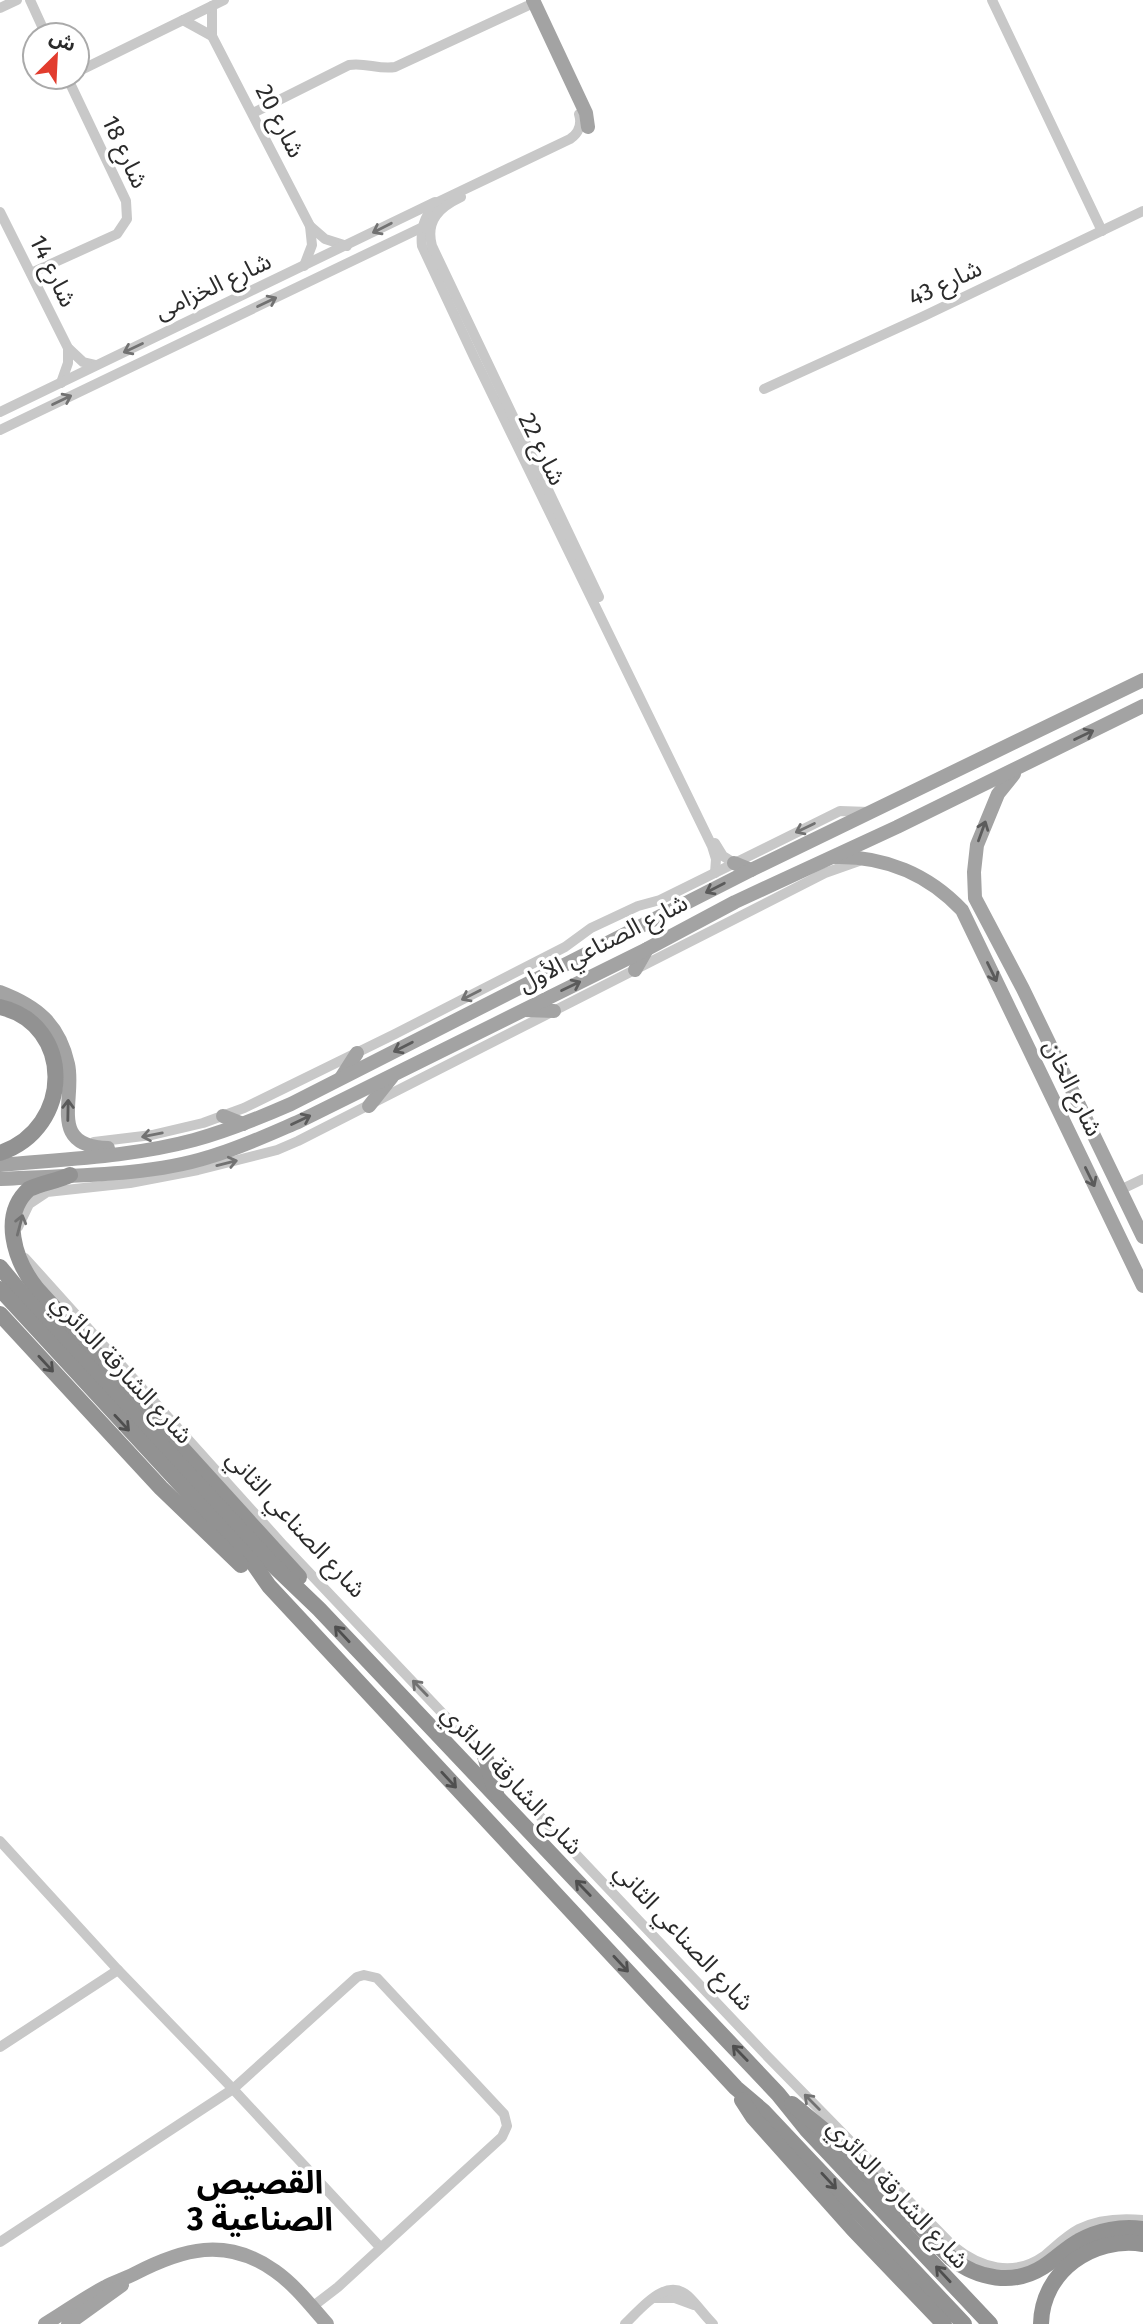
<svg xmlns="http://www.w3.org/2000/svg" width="1143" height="2324" viewBox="0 0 1143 2324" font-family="'Fira Sans','Noto Sans Arabic',sans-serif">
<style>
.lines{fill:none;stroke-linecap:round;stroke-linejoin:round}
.minor{stroke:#c8c8c8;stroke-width:10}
.major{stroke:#a3a3a3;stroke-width:14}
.highway{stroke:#929292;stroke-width:16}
.oneway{stroke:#727272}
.oneway2{stroke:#5b5b5b}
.oneway3{stroke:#4f4f4f}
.labels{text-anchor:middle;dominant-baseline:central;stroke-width:7;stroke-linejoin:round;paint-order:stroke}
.street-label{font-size:24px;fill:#2b2b2b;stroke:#fff}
.district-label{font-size:32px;font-weight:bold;fill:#000;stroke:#fff}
</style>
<rect width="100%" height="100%" fill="#fff"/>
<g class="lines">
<g class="minor">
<path d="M30,0L46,35"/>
<path d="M992,0L1102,231"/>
<path d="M212,6V36L310,226L325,239L347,246"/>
<path d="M0,8L17,0"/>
<path d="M183,20L212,36"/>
<path d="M77,72L224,0"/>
<path d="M253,113L349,65C365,62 379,70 395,67L527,6"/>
<path d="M579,114C582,124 579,133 570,139L438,202C425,214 420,228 422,246L474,357L712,846L716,859L715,873"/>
<path d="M461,197C440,207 425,220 432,246L599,597"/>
<path d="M0,212L68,348L83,362L96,365"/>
<path d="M304,266L312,245L310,226"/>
<path d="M31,273L117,234L127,219L126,201L67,77"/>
<path d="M61,383L68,363V348"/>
<path d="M764,389L924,316L1143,211"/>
<path d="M0,412L435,202"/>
<path d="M0,430L427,225"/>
<path d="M715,843L723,856L734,863"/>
<path d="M94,1142L152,1135L203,1123L244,1108L395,1034L565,947L591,928L638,906L660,900L840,811L869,812"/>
<path d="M1120,1190L1143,1179"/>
<path d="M18,1227L29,1204L47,1192L130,1183L198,1170L277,1150L298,1141L825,873L859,861"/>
<path d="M25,1258L284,1546L768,2057L953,2246C980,2268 1013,2278 1044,2256C1055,2247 1066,2236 1079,2229C1099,2219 1121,2218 1143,2220"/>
<path d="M0,1841L118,1970L233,2089L380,2247"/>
<path d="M0,2047L118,1970"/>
<path d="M0,2242L233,2089L357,1977L364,1975L377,1978L504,2114L507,2126L502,2137L338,2287L312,2307"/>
<path d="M655,2298H675L694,2305"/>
<path d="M625,2324C641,2309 667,2274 690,2298C698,2306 705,2316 713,2324"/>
</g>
<g class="major">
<path d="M533,0L586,113L588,127"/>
<path d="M1014,774L998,794L977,845L974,872L975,898L1023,989L1143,1237"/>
<path d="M835,857C884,856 928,874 962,910L1143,1286"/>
<path d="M734,863L751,870"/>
<path d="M635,970L647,949"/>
<path d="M0,992C37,1006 59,1024 68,1064C76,1099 47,1146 108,1148"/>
<path d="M525,1010L554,1011"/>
<path d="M341,1078L357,1053"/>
<path d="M369,1106L392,1077"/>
<path d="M223,1116L243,1124"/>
<path d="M0,1165C64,1159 131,1157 194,1140C227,1131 259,1118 291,1104L751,870L1143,680"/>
<path d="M0,1179C66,1175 146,1177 209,1157C240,1148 270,1134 300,1121L647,949L735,902L897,827L1143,706"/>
<path d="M45,2324C65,2312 84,2298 105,2287C114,2282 124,2279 134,2274C182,2249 226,2236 275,2271C295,2285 311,2306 327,2324"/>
<path d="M68,2324L122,2285"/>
</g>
<g class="highway">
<path d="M0,1007C74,1024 74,1128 0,1153"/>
<path d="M70,1175C57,1181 42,1183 29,1189C0,1215 14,1260 37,1289L299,1577"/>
<path d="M0,1267L28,1301L273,1565L319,1609L778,2094L807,2130L990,2324"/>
<path d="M0,1289L253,1563L269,1586L736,2088L763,2111L964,2324"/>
<path d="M0,1314L161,1488L241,1565"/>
<path d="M485,1756L496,1793"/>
<path d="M742,2100L753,2117L853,2229L944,2324"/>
<path d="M792,2104L826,2132L951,2258C978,2279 1013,2286 1043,2267C1056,2259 1066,2248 1079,2241C1098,2230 1122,2226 1143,2229"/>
<path d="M1041,2324C1042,2271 1093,2236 1143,2244"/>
</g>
</g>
<defs><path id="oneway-shaft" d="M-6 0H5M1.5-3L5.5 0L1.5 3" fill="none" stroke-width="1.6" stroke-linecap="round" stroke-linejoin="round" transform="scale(1.75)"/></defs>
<g class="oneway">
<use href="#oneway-shaft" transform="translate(382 228) rotate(153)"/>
<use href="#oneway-shaft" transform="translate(267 302) rotate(-26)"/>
<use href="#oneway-shaft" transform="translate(133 348) rotate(155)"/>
<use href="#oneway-shaft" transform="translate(62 400) rotate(-26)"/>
<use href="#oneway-shaft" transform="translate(805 828) rotate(154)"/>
<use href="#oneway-shaft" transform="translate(471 995) rotate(153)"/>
<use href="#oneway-shaft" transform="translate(152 1135) rotate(169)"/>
<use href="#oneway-shaft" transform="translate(227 1163) rotate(-14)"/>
<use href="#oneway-shaft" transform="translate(20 1225) rotate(-75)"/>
<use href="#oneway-shaft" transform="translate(420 1688) rotate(-134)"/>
<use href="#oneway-shaft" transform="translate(812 2102) rotate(-135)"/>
</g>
<g class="oneway2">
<use href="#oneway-shaft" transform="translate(1084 735) rotate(-26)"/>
<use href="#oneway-shaft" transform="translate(982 831) rotate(-70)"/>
<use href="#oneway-shaft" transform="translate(715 888) rotate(153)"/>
<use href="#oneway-shaft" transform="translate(992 972) rotate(64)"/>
<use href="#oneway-shaft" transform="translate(571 986) rotate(-26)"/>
<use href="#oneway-shaft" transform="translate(403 1047) rotate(153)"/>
<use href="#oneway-shaft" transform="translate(68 1110) rotate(-89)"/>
<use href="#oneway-shaft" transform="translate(301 1120) rotate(-25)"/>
<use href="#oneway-shaft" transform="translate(1090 1177) rotate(64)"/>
</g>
<g class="oneway3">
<use href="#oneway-shaft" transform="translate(46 1364) rotate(47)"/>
<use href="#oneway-shaft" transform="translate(122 1423) rotate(47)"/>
<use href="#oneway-shaft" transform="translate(342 1634) rotate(-133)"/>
<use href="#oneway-shaft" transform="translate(449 1780) rotate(47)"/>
<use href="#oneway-shaft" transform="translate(583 1888) rotate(-134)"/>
<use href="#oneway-shaft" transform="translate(621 1964) rotate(47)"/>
<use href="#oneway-shaft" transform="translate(740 2053) rotate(-134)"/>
<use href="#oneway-shaft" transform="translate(829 2181) rotate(47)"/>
<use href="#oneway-shaft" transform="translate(943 2274) rotate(-133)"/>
</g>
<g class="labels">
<g class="street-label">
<text transform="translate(280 121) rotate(63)">شارع 20</text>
<text transform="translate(125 152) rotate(65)">شارع 18</text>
<text transform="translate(53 271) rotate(64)">شارع 14</text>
<text transform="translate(945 283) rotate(-25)">شارع 43</text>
<text transform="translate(213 286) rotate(-25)">شارع الخزامى</text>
<text transform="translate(542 449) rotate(64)">شارع 22</text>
<text transform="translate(603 943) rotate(-27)">شارع الصناعي الأول</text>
<text transform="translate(1073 1088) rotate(64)">شارع الخان</text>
<text transform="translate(122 1369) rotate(47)">شارع الشارقة الدائري</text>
<text transform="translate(296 1524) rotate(47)">شارع الصناعي الثاني</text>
<text transform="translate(512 1780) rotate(47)">شارع الشارقة الدائري</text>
<text transform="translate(684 1937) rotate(47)">شارع الصناعي الثاني</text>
<text transform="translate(898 2194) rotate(47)">شارع الشارقة الدائري</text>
</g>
<g class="district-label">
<text x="260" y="2182">القصيص<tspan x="260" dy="37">الصناعية 3</tspan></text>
</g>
</g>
<g transform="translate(56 56) rotate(24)"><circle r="33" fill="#ffffff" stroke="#aaaaaa" stroke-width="2"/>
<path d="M0-5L12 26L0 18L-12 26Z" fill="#e23c2e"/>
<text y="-10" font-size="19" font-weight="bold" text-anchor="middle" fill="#2b2b2b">ش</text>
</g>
</svg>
